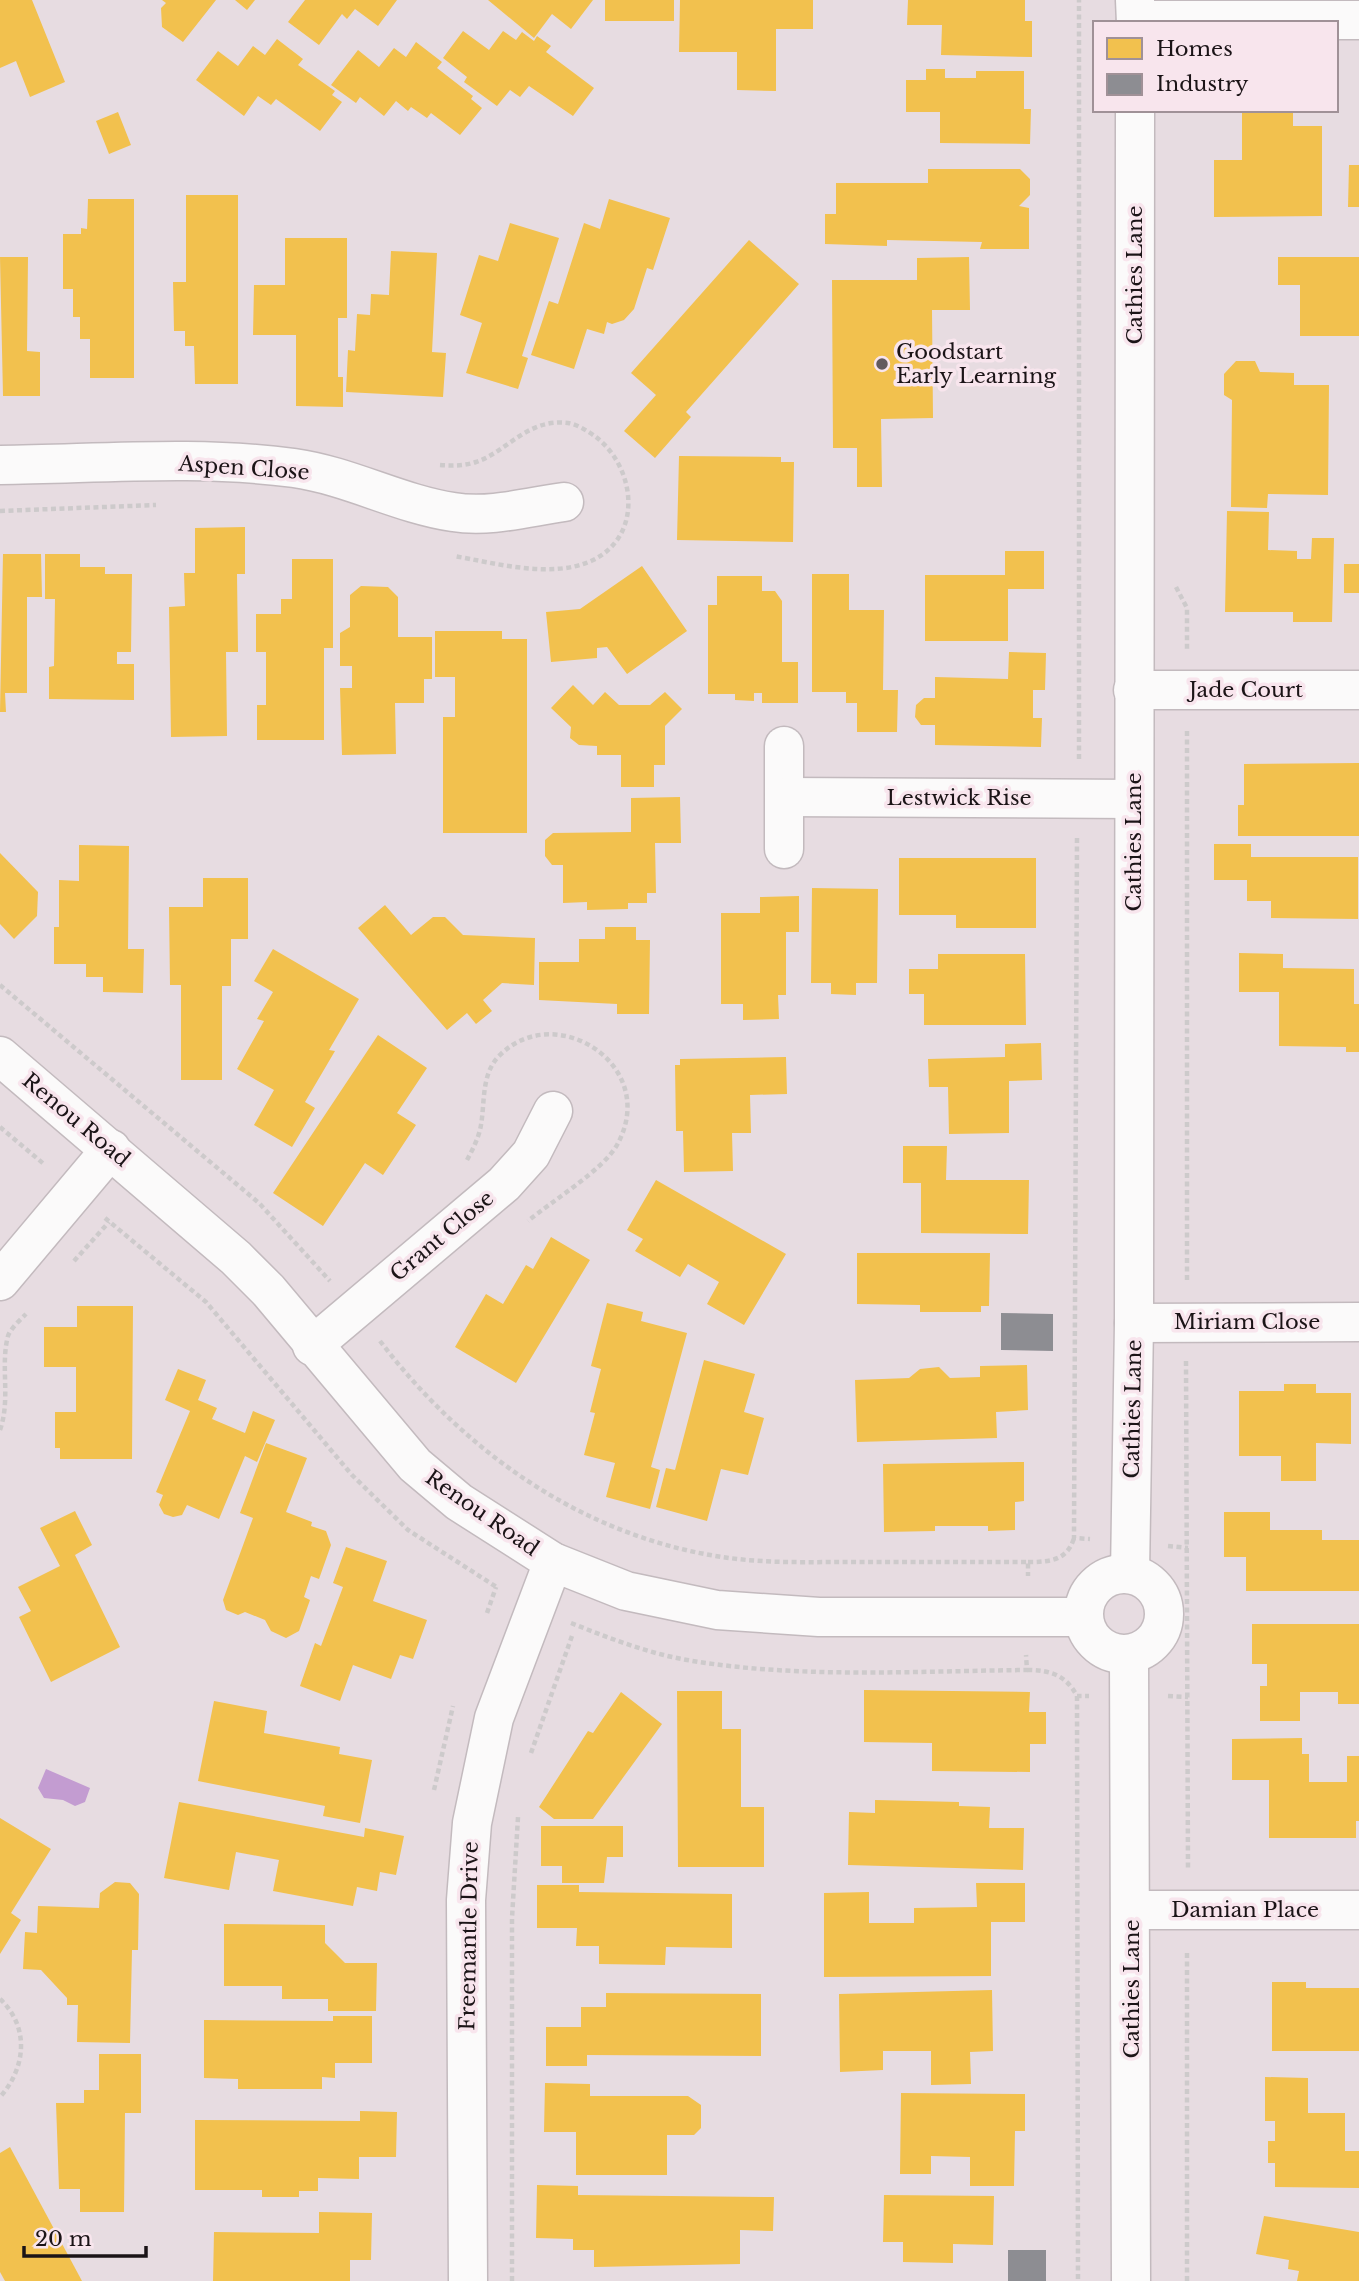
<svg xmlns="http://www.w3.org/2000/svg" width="1359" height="2281" viewBox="0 0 1359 2281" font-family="'Libre Baskerville',serif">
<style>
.water{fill:#c39cd1}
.homes{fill:#f2c14e}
.industry{fill:#8d8d92}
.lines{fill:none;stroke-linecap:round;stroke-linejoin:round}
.minor-casing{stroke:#c3babe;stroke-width:41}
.tertiary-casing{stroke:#c3babe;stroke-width:41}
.path{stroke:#cdcacb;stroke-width:4.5;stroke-dasharray:5 3.5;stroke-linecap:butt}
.minor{stroke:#fbfafa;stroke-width:38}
.tertiary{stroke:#fbfafa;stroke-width:38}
.poi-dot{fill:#625a5e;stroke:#f8e5ed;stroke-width:2.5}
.labels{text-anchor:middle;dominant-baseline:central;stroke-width:7;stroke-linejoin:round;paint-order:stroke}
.street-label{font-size:21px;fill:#1b1417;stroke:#f8e5ed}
.poi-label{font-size:21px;fill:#1b1417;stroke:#f8e5ed;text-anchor:start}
</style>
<rect width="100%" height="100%" fill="#e7dce1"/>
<path class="water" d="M46,1769L90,1788L85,1802L75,1806L63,1800L44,1798L38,1788Z"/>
<g class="homes">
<path d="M0,0H32L65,82L30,97L16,61L0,68Z"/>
<path d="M162,0H216L183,42L162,27L161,8L166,3Z"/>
<path d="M235,0H255L247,10Z"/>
<path d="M305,0H397L378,26L355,9L347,19L342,14L319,45L288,22Z"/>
<path d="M488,0H593L571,29L552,14L534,38Z"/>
<rect x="605" y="0" width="69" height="21"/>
<path d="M680,0H813V29H776V91L737,90V52H679Z"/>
<path d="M908,0H1025V21H1032V57L941,55L942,25H907Z"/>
<path d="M463,31L489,50L503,31L516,40L522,32L534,41L537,36L551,46L546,52L594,88L573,116L529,86L520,97L510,90L497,106L464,82L467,77L443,58Z"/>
<path d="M277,39L303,59L298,65L335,91L332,95L342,102L320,131L276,99L271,105L258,96L244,116L196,80L218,51L238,66L253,46L265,55Z"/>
<path d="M416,42L442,62L437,68L473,96L471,99L482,108L460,135L431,113L427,118L411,107L408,111L396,101L384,116L360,97L356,103L331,85L358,50L379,67L394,48L406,57Z"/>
<path d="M926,69H945V78H976V71H1024V109H1031L1030,144L940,143V112H906V80H926Z"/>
<path d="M118,112L131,145L109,154L96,121Z"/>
<path d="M1242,113H1293V126H1322V216L1214,217V160H1242Z"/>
<path d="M1349,165H1359V207H1348Z"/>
<path d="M928,169H1020L1030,179V195L1019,206L1029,208V249H980L982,242L887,240V246L825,244V214H836V183H928Z"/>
<path d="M186,195H238V384H195L194,346H185V331H174L173,282H186Z"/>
<path d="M88,199H134V378H90V339H80V317H73V289H63V234H81V228L87,229Z"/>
<path d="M609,199L670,218L653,270L647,268L634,309L624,320L612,324L607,322L604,334L587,329L574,369L531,355L549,301L558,304L584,223L600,229Z"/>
<path d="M510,223L559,238L522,356L528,358L518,389L466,373L482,323L460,315L479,255L498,261Z"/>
<path d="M285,238H347V318H338V377H343V407L296,406V335H253L254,285H285Z"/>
<path d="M749,240L799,284L686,412L691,417L655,458L624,431L656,395L631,373Z"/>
<path d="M391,251L437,253L432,352L446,353L443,397L346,392L348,350L355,351L357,314L370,315L371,294L389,295Z"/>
<path d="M0,257H28L27,351L40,352V396H3Z"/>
<path d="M969,257L970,310H932L933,418L881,419L882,487H857V448H833L832,280H917V258Z"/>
<path d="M1278,257H1359V336H1300V285H1278Z"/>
<path d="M1236,361H1255L1260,372L1294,373V385H1329L1328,495L1268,494L1267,508L1231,507L1232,400L1224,395V374Z"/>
<path d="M679,456L781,457V462H794L793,542L677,540Z"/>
<path d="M1227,511L1269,512L1268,550L1297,551V559H1311L1312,538H1334L1332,622H1293V612H1225Z"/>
<path d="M245,527V574H237L238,652H226L227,736L171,737L169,607L185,606L184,573H195V528Z"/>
<path d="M1005,551H1044V589H1008V641H925V575H1005Z"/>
<path d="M3,554H41L42,597H27V693H5L6,712H0Z"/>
<path d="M45,554H80V567H105V574H132L131,652H117V664H134V700L49,699V667L54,666L55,599H45Z"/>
<path d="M292,559H333V648H324V740H257V705H266V652H256V614H281V599H292Z"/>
<rect x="1344" y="564" width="15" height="29"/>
<path d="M642,566L687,631L627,674L607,647L597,648V658L551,662L546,612L580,609Z"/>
<path d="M812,574H849V610H884L883,690H898L897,732H857V703H846V692H812Z"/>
<path d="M717,576H762V591H775L782,601V662H798V703H762V693H754V701L735,700V694H708V605H717Z"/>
<path d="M361,586L388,587L398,597V637H432V679H424V703H395L396,754L342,755L340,688H352V666H340V633L350,627V595Z"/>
<path d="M435,631H502V639H527V833H443V717H455V677H435Z"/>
<path d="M1009,652L1046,653L1045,690H1033V718H1042L1041,747L935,745V725H921L915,717L916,705L924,698H935V677L1008,679Z"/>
<path d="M573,685L593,705L605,692L619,705H650L665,692L682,709L665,726V765H654V787H621V755H597V746L579,745L570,738L571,727L551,708Z"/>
<path d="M1359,763V836H1238V805H1244V764Z"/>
<path d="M680,797L681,843H655L656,893H647V903H628V909L587,910V902L563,903V865H552L545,856V840L553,833L631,832V798Z"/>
<path d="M1214,844H1251V857H1358V919L1271,918V901H1247V880H1214Z"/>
<path d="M79,845L129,846L128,949H144L143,993L103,992V977H86V964H54V927H59V880L79,881Z"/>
<path d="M0,853L38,892L37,916L14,939L0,924Z"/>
<path d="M899,858H1036V928H956V915H899Z"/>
<path d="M203,878H248V939H231V986H222V1080H181V985H170L169,907H203Z"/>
<path d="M812,888L878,889L877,983H856V995L831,994V983H811Z"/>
<path d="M799,896V932H786V995H778L779,1019L743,1020V1004H721V913H760V897Z"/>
<path d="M385,905L411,935L433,917H445L463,935L535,938L534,985L502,983L483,1000L492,1011L476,1024L467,1013L447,1030L358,928Z"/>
<path d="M605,927H636V940H650L649,1014H617V1004L539,1000V962H579V939H605Z"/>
<path d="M273,949L359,999L329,1050L335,1051L305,1102L315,1108L292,1147L254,1125L274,1090L237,1069L264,1021L257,1019L273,992L254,981Z"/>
<path d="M1239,953L1283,954V968L1354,969V1004H1359V1052H1346V1047L1279,1046V992H1239Z"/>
<path d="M938,954H1025L1026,1025H924V994H909V969H938Z"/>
<path d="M378,1035L427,1068L397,1113L416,1125L383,1175L365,1163L323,1226L273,1193Z"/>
<path d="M1041,1043L1042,1080L1009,1081V1133L949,1134L948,1087H929L928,1059L1005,1057V1044Z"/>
<path d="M786,1057L787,1094L750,1095L751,1133H732L733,1171L684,1172L683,1131H676L675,1065H680V1059Z"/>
<path d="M903,1146H947L946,1180H1029L1028,1234L921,1233V1183H903Z"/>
<path d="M656,1180L786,1254L744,1325L707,1304L719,1282L688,1264L680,1277L635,1251L643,1239L627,1230Z"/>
<path d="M551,1237L590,1260L516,1383L455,1347L486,1294L503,1304L526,1265L533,1269Z"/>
<path d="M857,1253H990L989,1306H981V1312H920V1305L857,1304Z"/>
<path d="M607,1303L643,1312L641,1321L687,1333L651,1467L660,1470L650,1509L606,1497L615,1463L584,1455L595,1413L590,1412L601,1369L591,1366Z"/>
<path d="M77,1306H133L132,1459H60V1448H55V1412H76V1367H44V1327H77Z"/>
<path d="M704,1360L755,1374L744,1412L764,1418L748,1475L721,1469L707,1521L656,1507L666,1468L675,1470Z"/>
<path d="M1027,1365L1028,1410L996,1412L997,1438L857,1442L855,1380L909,1378L920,1369L939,1367L950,1378L980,1377V1366Z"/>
<path d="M178,1369L206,1380L198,1400L217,1408L212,1419L245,1433L253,1411L275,1420L257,1462L245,1456L219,1519L187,1505L182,1515L173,1517L164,1514L159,1505L163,1495L156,1492L190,1411L165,1400Z"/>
<path d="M1284,1384H1316V1393H1351V1444L1316,1443V1481H1281V1456H1239V1391H1284Z"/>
<path d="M266,1443L307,1458L286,1512L312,1522L311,1526L326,1531L331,1545L319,1579L311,1576L304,1597L310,1600L299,1631L286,1638L271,1631L265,1620L245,1612L238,1615L226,1610L223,1600L253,1518L240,1513Z"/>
<path d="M1024,1462V1501L1015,1502V1530L988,1531V1526H935V1531L884,1532L883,1464Z"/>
<path d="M75,1511L92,1545L75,1555L120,1647L51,1682L19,1617L31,1611L18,1587L60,1566L40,1528Z"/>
<path d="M1224,1512H1270V1530H1322V1540H1359V1591H1246V1557H1224Z"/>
<path d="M346,1547L387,1561L373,1601L427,1620L413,1659L400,1655L391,1679L353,1665L340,1701L300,1686L315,1643L321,1646L343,1587L333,1583Z"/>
<path d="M1252,1624H1359V1704H1338V1692H1300V1721H1260V1686H1267V1664H1252Z"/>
<path d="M864,1690L1030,1692L1029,1712H1046V1744H1030V1772L932,1771V1743L864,1742Z"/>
<path d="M677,1691H722V1729H741V1807H764V1867H678Z"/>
<path d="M621,1692L662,1724L593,1819H554L539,1807L588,1731L593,1733Z"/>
<path d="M214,1701L267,1711L264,1733L340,1747L339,1754L372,1760L360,1823L323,1816L325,1806L198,1781Z"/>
<path d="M1302,1738V1754H1309V1782H1347V1756H1359V1821H1356V1838H1269V1780H1232V1739Z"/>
<path d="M875,1800L959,1802V1806L990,1807L989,1828H1024L1023,1870L848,1865L849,1812L875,1813Z"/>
<path d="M179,1802L364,1837L365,1828L404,1836L396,1875L380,1872L377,1891L357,1887L353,1906L273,1891L279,1860L236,1852L229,1890L164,1878Z"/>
<path d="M0,1818L51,1849L11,1913L21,1920L0,1954Z"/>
<path d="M541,1826H623V1857H607L604,1883H562V1866H541Z"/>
<path d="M115,1882L130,1883L139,1894L138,1950H132L130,2043L77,2042L78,2005H67V1998L41,1970L23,1969L25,1932L37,1933L38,1906L99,1908L100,1893Z"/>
<path d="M976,1883H1025V1922H991V1976L824,1977V1893L869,1892V1923H914V1908L977,1907Z"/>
<path d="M537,1885H579V1892L732,1894V1948L666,1947L665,1965L599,1964V1946H576L577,1928H537Z"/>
<path d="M224,1924L325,1925V1943L345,1963H377L376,2011H328V1999H282V1986H224Z"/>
<path d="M1272,1982H1306V1988H1359V2051H1272Z"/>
<path d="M992,1990L993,2051L970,2052L971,2084L931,2085V2051H883V2070L840,2072L839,1994Z"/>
<path d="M606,1993L761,1994V2056L587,2055V2066H546V2027H581V2007H606Z"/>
<path d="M333,2016H372V2063H335V2078L322,2077V2089H238V2079L204,2078V2020L333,2021Z"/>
<path d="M99,2054H141V2113H125L124,2212H80V2189H59L56,2103H84V2090H99Z"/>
<path d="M1265,2077L1308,2078V2113H1345V2151H1359V2188L1275,2187V2163H1268V2141H1275V2121H1265Z"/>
<path d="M545,2083L590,2084V2096H688L701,2105V2128L694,2135H667V2175H576V2132H544Z"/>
<path d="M901,2093L1025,2094V2131H1015L1014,2186H970V2157L931,2156V2174H900Z"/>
<path d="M360,2111L397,2112L396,2157H359V2179L318,2178V2191H299V2197H262V2190H195V2120L360,2121Z"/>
<path d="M10,2147L82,2281H5L0,2272V2153Z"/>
<path d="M537,2185L578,2186V2195L774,2197L773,2231L740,2230V2264L594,2267V2250H573V2239L536,2238Z"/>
<path d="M884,2195L994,2196L993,2245L953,2244V2263L903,2262V2242H883Z"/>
<path d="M319,2212L372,2213L371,2260H350V2281H213L214,2232L319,2233Z"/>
<path d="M1264,2216L1359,2232V2281H1297L1299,2271L1288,2269L1289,2260L1256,2254Z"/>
</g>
<g class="industry">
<path d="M1001,1313L1053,1314V1351L1001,1350Z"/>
<rect x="1008" y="2250" width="38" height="31"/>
</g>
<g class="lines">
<defs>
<g id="minor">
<path d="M1136,20H1359"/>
<path d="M0,465C97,464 197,455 294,468C350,476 399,504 453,512C490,518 528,507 564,502"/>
<path d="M1133,690H1359"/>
<path d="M784,746V849"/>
<path d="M785,797L1133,799"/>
<path d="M0,1056L236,1258L268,1290L415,1465L459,1502L553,1562L626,1591L717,1610L819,1617H1083"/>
<path d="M0,1281L111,1149"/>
<path d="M1134,1323L1359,1322"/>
<path d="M312,1346L504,1184L531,1154L553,1111"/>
<path d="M1132,1910H1359"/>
<path d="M468,2281L466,1900L472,1823L494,1718L553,1562"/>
</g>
<g id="tertiary">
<path d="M1135,0L1136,23"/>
<circle cx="1124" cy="1614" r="40"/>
<path d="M1130,1574L1134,1323L1135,110"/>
<path d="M1129,1655L1131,2281"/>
</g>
</defs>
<use href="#minor" class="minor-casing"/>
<use href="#tertiary" class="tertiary-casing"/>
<g class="path">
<path d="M440,465C452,466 464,466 476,462C507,452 527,418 568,423C577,424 589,432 596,437C636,468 644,537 591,561C551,579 495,563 454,556"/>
<path d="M0,511L156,505"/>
<path d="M1176,587L1187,608V652"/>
<path d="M1187,731V1282"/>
<path d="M1079,759V0"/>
<path d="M1077,838L1074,1538L1090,1539"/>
<path d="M0,985L259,1203L330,1281"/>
<path d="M0,1127L45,1165"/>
<path d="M467,1160C473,1149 479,1137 481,1125C485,1102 481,1073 500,1055C556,999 661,1066 617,1145C603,1170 552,1201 528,1221"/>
<path d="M105,1218L206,1302L352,1475L408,1530L498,1588"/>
<path d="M74,1261L109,1222"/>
<path d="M380,1341C470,1459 597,1546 747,1560C781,1563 815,1562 848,1562C908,1562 968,1562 1028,1562V1576"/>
<path d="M1186,1361L1188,1870"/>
<path d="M0,1430C11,1399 0,1366 8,1336C11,1328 20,1320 26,1314"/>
<path d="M1168,1546L1188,1548"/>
<path d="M1028,1562C1049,1562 1067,1561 1074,1538"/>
<path d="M487,1613L496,1587"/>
<path d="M571,1623C609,1638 647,1653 687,1660C798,1679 915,1671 1027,1670L1026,1655"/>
<path d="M1027,1670C1050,1670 1066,1675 1077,1696H1089"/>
<path d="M1077,1696L1078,2281"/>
<path d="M1168,1696L1188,1697"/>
<path d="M531,1753L573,1633"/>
<path d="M434,1790L453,1706"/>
<path d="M0,1999C30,2027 26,2068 0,2097"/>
<path d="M512,2281V1918L518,1817"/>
<path d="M1187,2281V1951"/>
</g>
<use href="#minor" class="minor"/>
<use href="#tertiary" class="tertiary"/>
</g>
<circle class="poi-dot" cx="882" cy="364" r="7"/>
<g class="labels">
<g class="street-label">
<text transform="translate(1135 275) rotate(-90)">Cathies Lane</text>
<text transform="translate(244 468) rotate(4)">Aspen Close</text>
<text x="1246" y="690">Jade Court</text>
<text x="959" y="798">Lestwick Rise</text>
<text transform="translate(1134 842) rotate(-90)">Cathies Lane</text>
<text transform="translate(76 1120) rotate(40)">Renou Road</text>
<text transform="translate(442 1236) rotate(-40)">Grant Close</text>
<text x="1247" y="1322">Miriam Close</text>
<text transform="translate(1133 1409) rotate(-89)">Cathies Lane</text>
<text transform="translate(482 1513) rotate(35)">Renou Road</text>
<text x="1245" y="1910">Damian Place</text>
<text transform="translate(469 1936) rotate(-89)">Freemantle Drive</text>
<text transform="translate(1132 1989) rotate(-90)">Cathies Lane</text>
</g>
<g class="poi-label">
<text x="896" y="352">Goodstart<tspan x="896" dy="24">Early Learning</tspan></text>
</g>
</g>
<rect x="1093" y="21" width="245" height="91" fill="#f8e5ed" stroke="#a09197" stroke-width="2"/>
<rect x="1107" y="38" width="35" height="21" fill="#f2c14e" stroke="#a09197" stroke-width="2"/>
<text x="1156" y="56" font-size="21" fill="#1b1417">Homes</text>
<rect x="1107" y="74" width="35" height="21" fill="#8d8d92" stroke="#a09197" stroke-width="2"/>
<text x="1156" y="91" font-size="21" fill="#1b1417">Industry</text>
<path d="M24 2246v10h122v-10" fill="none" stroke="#1b1417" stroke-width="3.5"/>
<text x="35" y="2246" font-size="21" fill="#1b1417" stroke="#f8e5ed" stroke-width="5" paint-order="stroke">20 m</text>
</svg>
